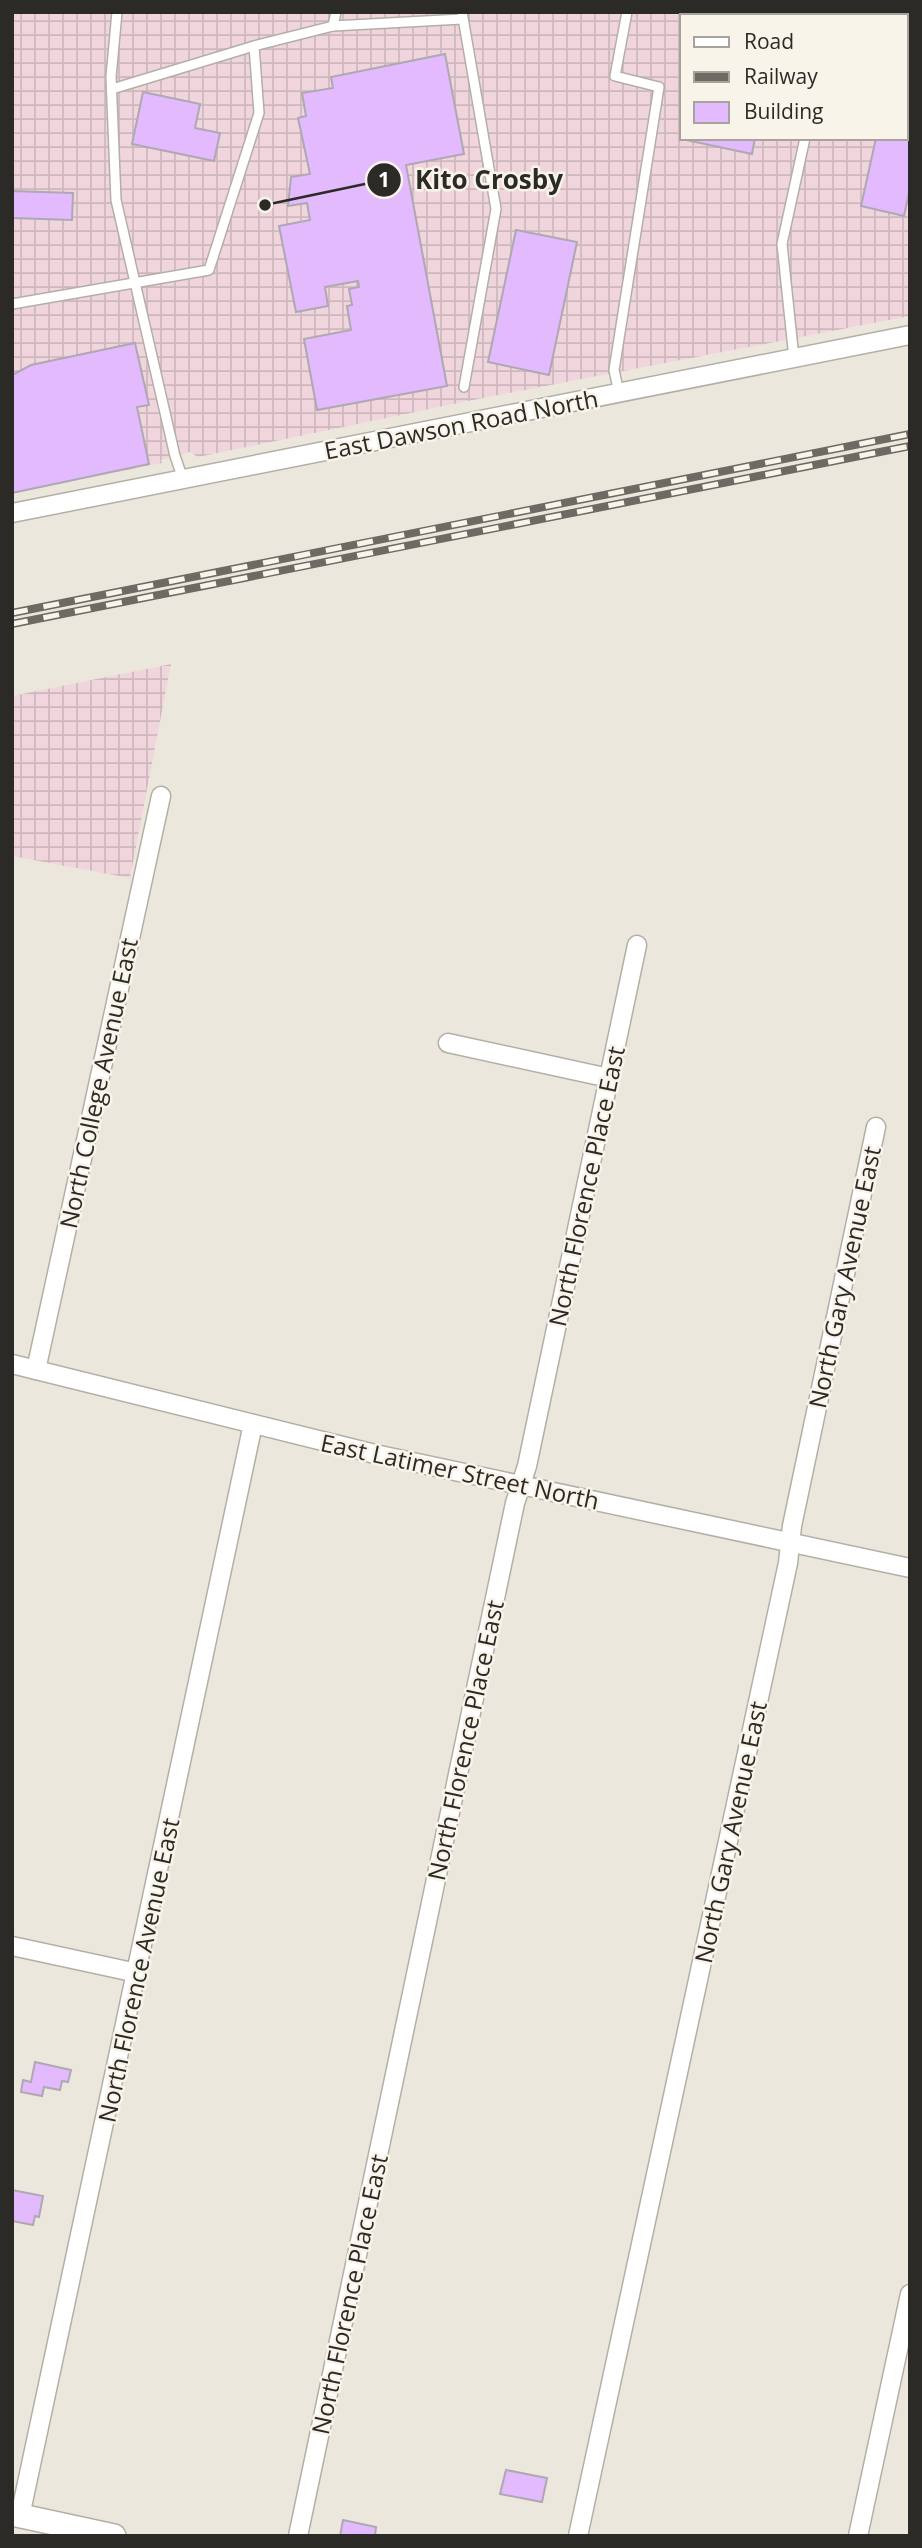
<svg xmlns="http://www.w3.org/2000/svg" width="922" height="2548" viewBox="0 0 922 2548" font-family="'Open Sans',sans-serif">
<style>
.industrial{fill:url(#industrial-grid);fill-rule:evenodd}
.building{fill:#e2bafd;stroke:#aea8b2;stroke-width:2}
.lines{fill:none;stroke-linecap:round;stroke-linejoin:round}
.service-casing{stroke:#b4afa5;stroke-width:12}
.minor-casing{stroke:#b4afa5;stroke-width:21}
.tertiary-casing{stroke:#b4afa5;stroke-width:26}
.service{stroke:#fff;stroke-width:9}
.minor{stroke:#fff;stroke-width:18}
.tertiary{stroke:#fff;stroke-width:23}
.rail-casing{stroke:#6d6a64;stroke-width:8}
.rail{stroke:#f9f4ea;stroke-width:5;stroke-dasharray:16;stroke-linecap:butt}
.labels{text-anchor:middle;dominant-baseline:central;stroke-width:5;stroke-linejoin:round;paint-order:stroke}
.street-label{font-size:24px;fill:#2c2a26;stroke:#f9f4ea}
.leader{fill:none;stroke:#2c2a26;stroke-width:2.5}
.callout-dot{fill:#2c2a26;stroke:#f9f4ea;stroke-width:2.5}
.mark-label{font-size:21px;text-anchor:middle;font-weight:bold;fill:#fff}
.callout-label{font-size:26px;text-anchor:middle;font-weight:bold;fill:#2c2a26;stroke:#f9f4ea;stroke-width:5;stroke-linejoin:round;paint-order:stroke}
</style>
<defs>
<pattern id="industrial-grid" width="8" height="8" patternUnits="userSpaceOnUse" patternTransform="scale(1.75)"><rect width="8" height="8" fill="#f0d6dc"/><path d="M0 4h8M4 0v8" fill="none" stroke="#ceb8bd"/></pattern>
</defs>
<rect width="100%" height="100%" fill="#ece7dc"/>
<g class="industrial">
<path d="M12,12H910V316L478,399L198,457L190,452L161,460L162,463L12,493ZM682,16H906V138H682Z"/>
<path d="M171,664L130,878L12,856V696Z"/>
</g>
<g class="building">
<path d="M713,12H783L782,16H712Z"/>
<path d="M445,54L464,154L406,165L447,386L317,410L304,339L351,330L347,306L352,305L349,289L359,287L358,281L325,287L328,306L296,312L279,226L310,220L307,203L288,206L291,177L310,174L298,118L306,116L302,93L333,88L331,77Z"/>
<path d="M143,92L200,104L195,128L220,133L214,161L132,144Z"/>
<path d="M906,95H910V188L904,216L861,206L876,138H906Z"/>
<path d="M686,138H755L752,154L686,140Z"/>
<path d="M12,191L73,193L72,220L12,218Z"/>
<path d="M516,230L577,242L549,375L488,362Z"/>
<path d="M135,343L149,405L137,407L149,464L12,493V375L31,365Z"/>
<path d="M35,2062L71,2070L68,2082L62,2081L60,2090L44,2087L42,2096L21,2092L23,2080L31,2082Z"/>
<path d="M12,2190L43,2196L39,2217L35,2216L33,2225L12,2221Z"/>
<path d="M506,2470L547,2478L542,2502L500,2494Z"/>
<path d="M343,2520L376,2527L375,2536H340Z"/>
</g>
<g class="lines">
<defs>
<g id="service">
<path d="M117,12L111,77L116,200L175,456L183,479"/>
<path d="M462,12L496,209L464,387"/>
<path d="M834,16L835,12"/>
<path d="M333,26L336,12"/>
<path d="M112,89L254,46L333,26L462,19"/>
<path d="M12,304L209,270L259,113L254,46"/>
<path d="M794,358L782,244L805,138"/>
<path d="M619,393L614,370L659,87L615,76L627,12"/>
</g>
<g id="minor">
<path d="M12,513L910,335"/>
<path d="M448,1043L609,1078"/>
<path d="M12,1364L375,1454L910,1568"/>
<path d="M36,1370L161,796"/>
<path d="M12,1946L137,1973"/>
<path d="M20,2516L253,1424"/>
<path d="M298,2536L515,1503L527,1466L637,945"/>
<path d="M578,2536L788,1563L792,1526L876,1127"/>
<path d="M858,2536L910,2294"/>
</g>
<path id="tertiary" d="M12,2514L114,2536"/>
</defs>
<use href="#service" class="service-casing"/>
<use href="#minor" class="minor-casing"/>
<use href="#tertiary" class="tertiary-casing"/>
<use href="#service" class="service"/>
<use href="#minor" class="minor"/>
<use href="#tertiary" class="tertiary"/>
<defs>
<g id="rail">
<path d="M12,613L910,434"/>
<path d="M12,624L910,446"/>
</g>
</defs>
<use href="#rail" class="rail-casing"/>
<use href="#rail" class="rail"/>
</g>
<g class="labels">
<g class="street-label">
<text transform="translate(461 424) rotate(-11)">East Dawson Road North</text>
<text transform="translate(98 1083) rotate(-78)">North College Avenue East</text>
<text transform="translate(586 1186) rotate(-78)">North Florence Place East</text>
<text transform="translate(844 1277) rotate(-78)">North Gary Avenue East</text>
<text transform="translate(460 1471) rotate(12)">East Latimer Street North</text>
<text transform="translate(465 1740) rotate(-78)">North Florence Place East</text>
<text transform="translate(730 1832) rotate(-78)">North Gary Avenue East</text>
<text transform="translate(138 1970) rotate(-78)">North Florence Avenue East</text>
<text transform="translate(349 2294) rotate(-78)">North Florence Place East</text>
</g>
</g>
<path class="leader" d="M265 205L384 180"/>
<g class="callout-dot">
<circle cx="265" cy="205" r="7"/>
<circle cx="384" cy="180" r="18"/>
</g>
<g class="mark-label">
<text x="384" y="187">1</text>
</g>
<g class="callout-label">
<text x="489" y="189">Kito Crosby</text>
</g>
<rect width="922" height="2548" fill="none" stroke="#2c2a26" stroke-width="28"/>
<rect x="680" y="14" width="228" height="126" fill="#f9f4ea" stroke="#a7a39c" stroke-width="2"/>
<rect x="694" y="37" width="35" height="10" fill="#ffffff" stroke="#a7a39c" stroke-width="2"/>
<text x="744" y="49" font-size="21" fill="#2c2a26">Road</text>
<rect x="694" y="72" width="35" height="10" fill="#6d6a64" stroke="#a7a39c" stroke-width="2"/>
<text x="744" y="84" font-size="21" fill="#2c2a26">Railway</text>
<rect x="694" y="102" width="35" height="21" fill="#e2bafd" stroke="#a7a39c" stroke-width="2"/>
<text x="744" y="119" font-size="21" fill="#2c2a26">Building</text>
</svg>
